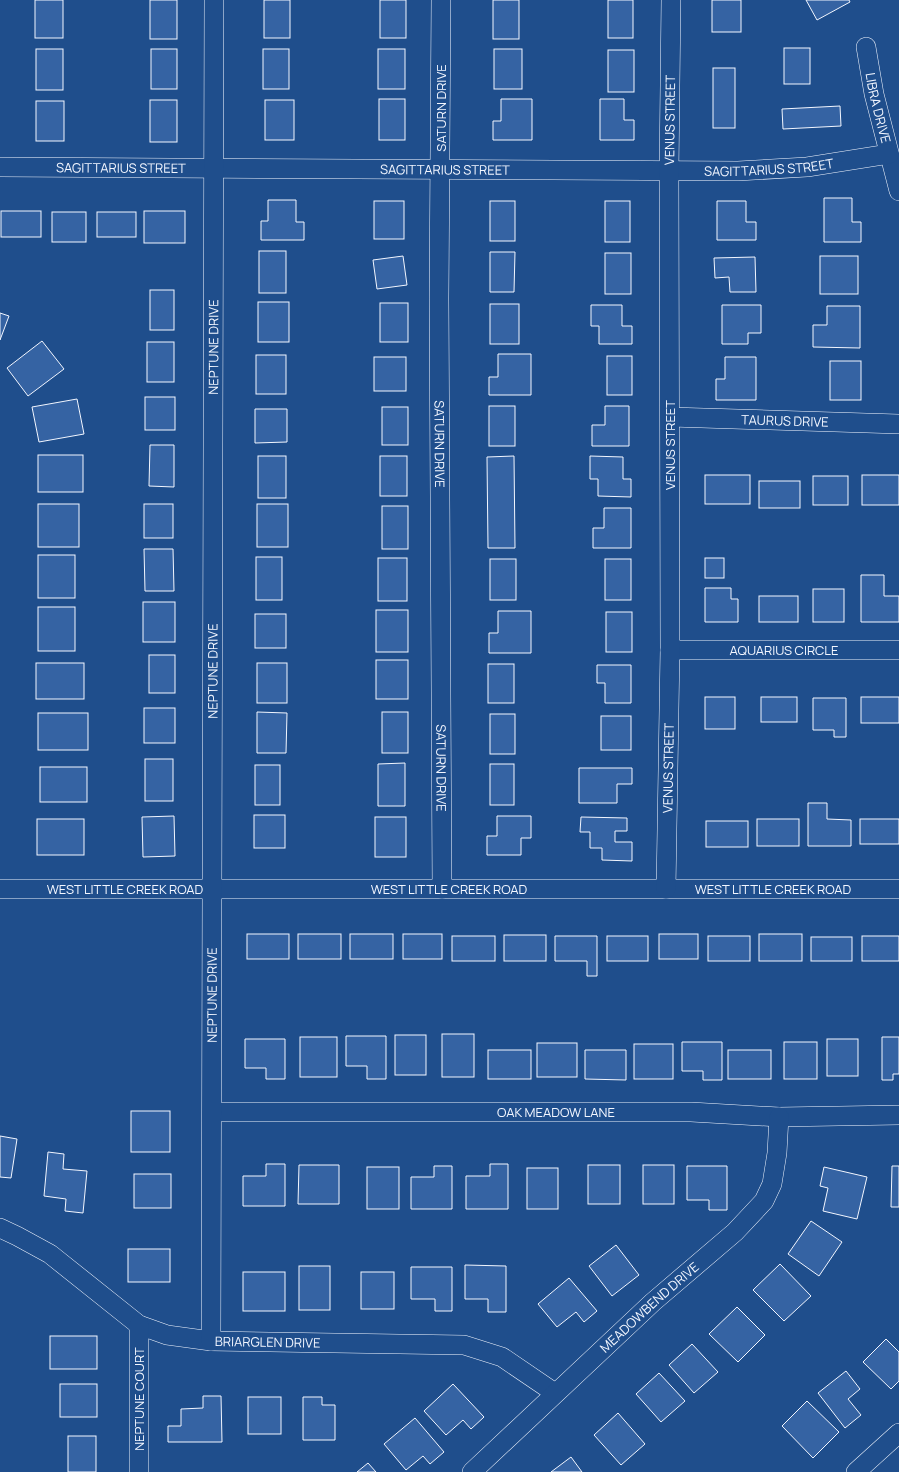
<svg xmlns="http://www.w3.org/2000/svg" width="899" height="1472" viewBox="0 0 899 1472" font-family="Manrope,sans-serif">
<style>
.building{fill:#3563a3;stroke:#f2f6ff}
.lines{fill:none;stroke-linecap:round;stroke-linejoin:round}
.minor-casing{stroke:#f2f6ff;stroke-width:20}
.minor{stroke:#1f4e8c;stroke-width:19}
.labels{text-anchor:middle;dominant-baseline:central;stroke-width:3;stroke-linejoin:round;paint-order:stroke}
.street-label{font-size:13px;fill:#f2f6ff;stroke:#1f4e8c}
</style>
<rect width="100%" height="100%" fill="#1f4e8c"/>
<g class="building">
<rect x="35" y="0" width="28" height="38"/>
<rect x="150" y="0" width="27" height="39"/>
<rect x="264" y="0" width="26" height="38"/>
<rect x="380" y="0" width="26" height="38"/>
<rect x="493" y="0" width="26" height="39"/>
<rect x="608" y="0" width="25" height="38"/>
<rect x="712" y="0" width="29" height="32"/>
<path d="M806,0H849L850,2L817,20Z"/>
<rect x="784" y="48" width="26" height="36"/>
<rect x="36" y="49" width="27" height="41"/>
<rect x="151" y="49" width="26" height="40"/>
<rect x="263" y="49" width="26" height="40"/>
<rect x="378" y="49" width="27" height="40"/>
<rect x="494" y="49" width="28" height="40"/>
<rect x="608" y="50" width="26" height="42"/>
<rect x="713" y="68" width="22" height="60"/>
<rect x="379" y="99" width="26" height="41"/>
<path d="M501,99H532V140H493V121H501Z"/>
<path d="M600,99H624V120H634V140H600Z"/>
<rect x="150" y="100" width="27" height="42"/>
<rect x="265" y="100" width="29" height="40"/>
<rect x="36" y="101" width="28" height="40"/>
<path d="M840,106L841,126L783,129L782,109Z"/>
<path d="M824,198H852V222H861V242H824Z"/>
<path d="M268,200H296V222H304V240H261V221H268Z"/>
<rect x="374" y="201" width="30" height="38"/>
<rect x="490" y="201" width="25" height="40"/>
<rect x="605" y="201" width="25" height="41"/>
<path d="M717,201H746V222H756V240H717Z"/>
<rect x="1" y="211" width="40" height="26"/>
<rect x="144" y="211" width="41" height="32"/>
<rect x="52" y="212" width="34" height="30"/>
<rect x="97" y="212" width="39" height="25"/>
<rect x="259" y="251" width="27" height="42"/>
<path d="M490,252H515L514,292H490Z"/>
<rect x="605" y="253" width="26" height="41"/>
<path d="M403,256L407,285L377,289L373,260Z"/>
<rect x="820" y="256" width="38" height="38"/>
<path d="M755,257L756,292H730L729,277L715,278L714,258Z"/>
<rect x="150" y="290" width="24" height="40"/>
<rect x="258" y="302" width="31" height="40"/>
<rect x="380" y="303" width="28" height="39"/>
<rect x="490" y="304" width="29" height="40"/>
<path d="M591,305H622V326H632V344H599V326H591Z"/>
<path d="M722,305H761V333H748V344H722Z"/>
<path d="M827,306H860V348L813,347V325H827Z"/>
<path d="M0,313L9,316L0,340Z"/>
<path d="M42,341L64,369L28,396L7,368Z"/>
<rect x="147" y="342" width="27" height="40"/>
<path d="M498,354H531V395H489V377H498Z"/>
<rect x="256" y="355" width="30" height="39"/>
<rect x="607" y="356" width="25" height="39"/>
<rect x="374" y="357" width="32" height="34"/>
<path d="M725,357H756V400H716V379H725Z"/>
<rect x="830" y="361" width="31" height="39"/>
<rect x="145" y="397" width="30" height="33"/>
<path d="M77,399L84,434L39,442L32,407Z"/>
<rect x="489" y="406" width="26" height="40"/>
<path d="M605,406H629V446H592V425H605Z"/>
<rect x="382" y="407" width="26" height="38"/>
<path d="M255,409H287V442L255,443Z"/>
<path d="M150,445H174V487L149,486Z"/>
<rect x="38" y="455" width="45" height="37"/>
<rect x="258" y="456" width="28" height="42"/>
<rect x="380" y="456" width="27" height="40"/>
<path d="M514,456L515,548H488L487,457Z"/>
<path d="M590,456L623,457V479H631V497L598,496V479H590Z"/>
<rect x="705" y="475" width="45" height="29"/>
<rect x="862" y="475" width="37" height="30"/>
<rect x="813" y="476" width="35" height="29"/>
<rect x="759" y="481" width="41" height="27"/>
<rect x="38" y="504" width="41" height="43"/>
<rect x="144" y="504" width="29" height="34"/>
<rect x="257" y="504" width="31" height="43"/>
<rect x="382" y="506" width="26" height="43"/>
<path d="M604,508H631V548H593V528H604Z"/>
<path d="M144,549H173L174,591H145Z"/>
<rect x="38" y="555" width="37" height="43"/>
<rect x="256" y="557" width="26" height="43"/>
<rect x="378" y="558" width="29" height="43"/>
<rect x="705" y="558" width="19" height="20"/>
<rect x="490" y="559" width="26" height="41"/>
<rect x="605" y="559" width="26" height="41"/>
<path d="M861,575H884V596H899V622H861Z"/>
<path d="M705,588H731V599H738V622H705Z"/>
<rect x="813" y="589" width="31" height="33"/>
<rect x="759" y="596" width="39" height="26"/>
<rect x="143" y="602" width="32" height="40"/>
<rect x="38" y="607" width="37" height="44"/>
<rect x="376" y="610" width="32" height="42"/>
<path d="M498,611H531V653H489V633H498Z"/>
<rect x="606" y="612" width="26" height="40"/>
<rect x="255" y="614" width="31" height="34"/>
<rect x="149" y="655" width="26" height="38"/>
<rect x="376" y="660" width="32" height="39"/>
<rect x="36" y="663" width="48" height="36"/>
<rect x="257" y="663" width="30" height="40"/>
<rect x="488" y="664" width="26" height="39"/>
<path d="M597,665H631V703H605V683H597Z"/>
<rect x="705" y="697" width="30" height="32"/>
<rect x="761" y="697" width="36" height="25"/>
<rect x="861" y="697" width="38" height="26"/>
<path d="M813,698H846V737H834V730H813Z"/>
<rect x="144" y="708" width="31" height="35"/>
<path d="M257,712L287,713L286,753H257Z"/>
<rect x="382" y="712" width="26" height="41"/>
<rect x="38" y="713" width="50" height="37"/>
<rect x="490" y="714" width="25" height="40"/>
<rect x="601" y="716" width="30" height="34"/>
<rect x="145" y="759" width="28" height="42"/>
<path d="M405,763V806H378V764Z"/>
<rect x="490" y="764" width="24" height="41"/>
<rect x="255" y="765" width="25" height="40"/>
<rect x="40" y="767" width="47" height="35"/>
<path d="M579,768H632V784H617V803H579Z"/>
<path d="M808,803H827V819L851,820V846H808Z"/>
<rect x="254" y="815" width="31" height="33"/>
<path d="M174,816L175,856L143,857L142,817Z"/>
<path d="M497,816H531V838H521V855H487V836H497Z"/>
<rect x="375" y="817" width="31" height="40"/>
<path d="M581,817L627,818V831H615V842H632V861L602,860V848H590V832H580Z"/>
<rect x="37" y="819" width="47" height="36"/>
<rect x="757" y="819" width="42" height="27"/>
<rect x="860" y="819" width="39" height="25"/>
<rect x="706" y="821" width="42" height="26"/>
<rect x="247" y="934" width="42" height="25"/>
<rect x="298" y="934" width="43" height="25"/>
<rect x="350" y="934" width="43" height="25"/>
<rect x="403" y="934" width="39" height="25"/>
<rect x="659" y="934" width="39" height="25"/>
<rect x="759" y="934" width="43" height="27"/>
<rect x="504" y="935" width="42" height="26"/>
<rect x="452" y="936" width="43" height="25"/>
<path d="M555,936H597V976H587V961H555Z"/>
<rect x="607" y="936" width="41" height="25"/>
<rect x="708" y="936" width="42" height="25"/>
<rect x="862" y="936" width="37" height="25"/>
<rect x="811" y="937" width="41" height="24"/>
<rect x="442" y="1034" width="32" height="43"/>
<rect x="395" y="1035" width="31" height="40"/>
<path d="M346,1036H386V1079H367V1066H346Z"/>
<rect x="300" y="1037" width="37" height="40"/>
<path d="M882,1037H899V1074H893V1080H882Z"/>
<path d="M245,1039H285V1079H266V1068H245Z"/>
<rect x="827" y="1039" width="31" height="37"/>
<path d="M682,1042H722V1080H703V1071H682Z"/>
<rect x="784" y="1042" width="33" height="37"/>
<rect x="537" y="1043" width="40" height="34"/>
<rect x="634" y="1044" width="39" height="35"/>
<rect x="488" y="1050" width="43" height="29"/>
<path d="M585,1050H626V1080L585,1079Z"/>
<rect x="728" y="1050" width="43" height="29"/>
<rect x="131" y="1111" width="39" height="41"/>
<path d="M0,1136L17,1139L11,1178L0,1177Z"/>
<path d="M48,1152L64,1154L63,1169L87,1171L83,1213L65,1211L66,1199L44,1196Z"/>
<path d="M266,1164H285V1206H243V1176H266Z"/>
<path d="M490,1164H508V1209H466V1176H490Z"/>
<path d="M299,1165H339V1204H298Z"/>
<rect x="588" y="1165" width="32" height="39"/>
<rect x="643" y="1165" width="31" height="39"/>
<path d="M434,1166H452V1209H411V1177H434Z"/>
<path d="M687,1166H727V1210H709V1200H687Z"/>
<path d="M892,1166H899V1207H891Z"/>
<rect x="367" y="1167" width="32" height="42"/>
<path d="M824,1167L867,1177L857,1219L823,1211L828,1188L820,1186Z"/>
<rect x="527" y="1168" width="31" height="41"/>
<rect x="134" y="1174" width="37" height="34"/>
<path d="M811,1221L842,1242L819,1276L788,1254Z"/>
<path d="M616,1245L639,1275L612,1296L589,1266Z"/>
<rect x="128" y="1249" width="42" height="33"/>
<path d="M780,1264L811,1296L784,1321L753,1290Z"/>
<path d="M465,1265L506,1266V1312H488V1299H465Z"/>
<rect x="299" y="1266" width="31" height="44"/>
<path d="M411,1267H452V1311H435V1299H411Z"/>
<rect x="243" y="1272" width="42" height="39"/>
<rect x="361" y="1272" width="33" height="37"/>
<path d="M569,1278L597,1311L584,1322L576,1312L557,1327L538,1304Z"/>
<path d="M737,1307L765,1335L738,1362L709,1334Z"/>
<rect x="50" y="1336" width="47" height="33"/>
<path d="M886,1339L899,1352V1381L891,1389L863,1362Z"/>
<path d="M692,1344L718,1372L694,1393L669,1365Z"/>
<path d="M846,1371L860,1389L848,1399L861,1415L845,1428L818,1393Z"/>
<path d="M659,1373L685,1401L661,1422L636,1394Z"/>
<rect x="60" y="1384" width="37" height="33"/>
<path d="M453,1384L484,1417L471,1429L463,1420L446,1435L424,1411Z"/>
<path d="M203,1396H221L222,1442H168V1426H181V1409L203,1408Z"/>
<rect x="248" y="1397" width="33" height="37"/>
<path d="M303,1397H322V1405H335V1440H303Z"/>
<path d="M807,1401L839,1432L813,1458L782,1426Z"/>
<path d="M618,1413L645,1444L621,1465L594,1435Z"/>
<path d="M415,1418L444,1452L430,1464L423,1456L406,1470L384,1444Z"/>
<rect x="68" y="1436" width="28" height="36"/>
<path d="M571,1457L582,1472H551Z"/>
<path d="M368,1463L376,1472H357Z"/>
</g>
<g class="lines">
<defs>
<g id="minor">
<path id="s1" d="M441,0L439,299L442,889"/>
<path id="s2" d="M866,47L874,94L899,191"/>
<path id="s3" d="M0,167L738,171L807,167L889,154"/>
<path id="s4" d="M670,417L899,424"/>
<path id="s5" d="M670,650H899"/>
<path id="s6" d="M0,889H899"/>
<path id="s7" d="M666,889L670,650L669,171L671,0"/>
<path id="s8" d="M212,1112H691L779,1117L899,1115"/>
<path id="s9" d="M0,1228L17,1236L50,1254L139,1325L167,1335L211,1341L464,1345L502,1357L555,1393"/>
<path d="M139,1325V1472"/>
<path id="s10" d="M211,1341L214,0"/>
<path id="s11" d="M472,1472L653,1302L735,1232L764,1201L772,1184L777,1153L779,1117"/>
<path d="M856,1472L899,1433"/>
</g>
</defs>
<use href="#minor" class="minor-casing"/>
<use href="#minor" class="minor"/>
</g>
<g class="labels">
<g class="street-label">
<text stroke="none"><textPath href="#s2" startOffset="62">LIBRA DRIVE</textPath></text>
<text transform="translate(441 108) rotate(-90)">SATURN DRIVE</text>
<text stroke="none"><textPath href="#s7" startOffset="769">VENUS STREET</textPath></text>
<text stroke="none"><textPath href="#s3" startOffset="769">SAGITTARIUS STREET</textPath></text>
<text stroke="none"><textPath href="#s3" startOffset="121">SAGITTARIUS STREET</textPath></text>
<text stroke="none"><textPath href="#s3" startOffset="445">SAGITTARIUS STREET</textPath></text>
<text stroke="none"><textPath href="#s10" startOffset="994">NEPTUNE DRIVE</textPath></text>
<text stroke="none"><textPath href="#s4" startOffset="115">TAURUS DRIVE</textPath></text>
<text stroke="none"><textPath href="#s1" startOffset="444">SATURN DRIVE</textPath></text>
<text transform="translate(670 445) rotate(-90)">VENUS STREET</text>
<text stroke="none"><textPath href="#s5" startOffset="114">AQUARIUS CIRCLE</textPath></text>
<text stroke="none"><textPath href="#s10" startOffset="670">NEPTUNE DRIVE</textPath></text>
<text stroke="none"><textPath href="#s1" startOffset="768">SATURN DRIVE</textPath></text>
<text stroke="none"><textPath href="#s7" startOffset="121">VENUS STREET</textPath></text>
<text stroke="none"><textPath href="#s6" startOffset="125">WEST LITTLE CREEK ROAD</textPath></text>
<text stroke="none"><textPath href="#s6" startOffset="449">WEST LITTLE CREEK ROAD</textPath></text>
<text stroke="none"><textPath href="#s6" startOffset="773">WEST LITTLE CREEK ROAD</textPath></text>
<text stroke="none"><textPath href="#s10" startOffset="346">NEPTUNE DRIVE</textPath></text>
<text stroke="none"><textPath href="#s8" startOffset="344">OAK MEADOW LANE</textPath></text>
<text stroke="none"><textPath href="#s11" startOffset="242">MEADOWBEND DRIVE</textPath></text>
<text stroke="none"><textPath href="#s9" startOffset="301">BRIARGLEN DRIVE</textPath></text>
<text transform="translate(139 1399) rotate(-90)">NEPTUNE COURT</text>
</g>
</g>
</svg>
